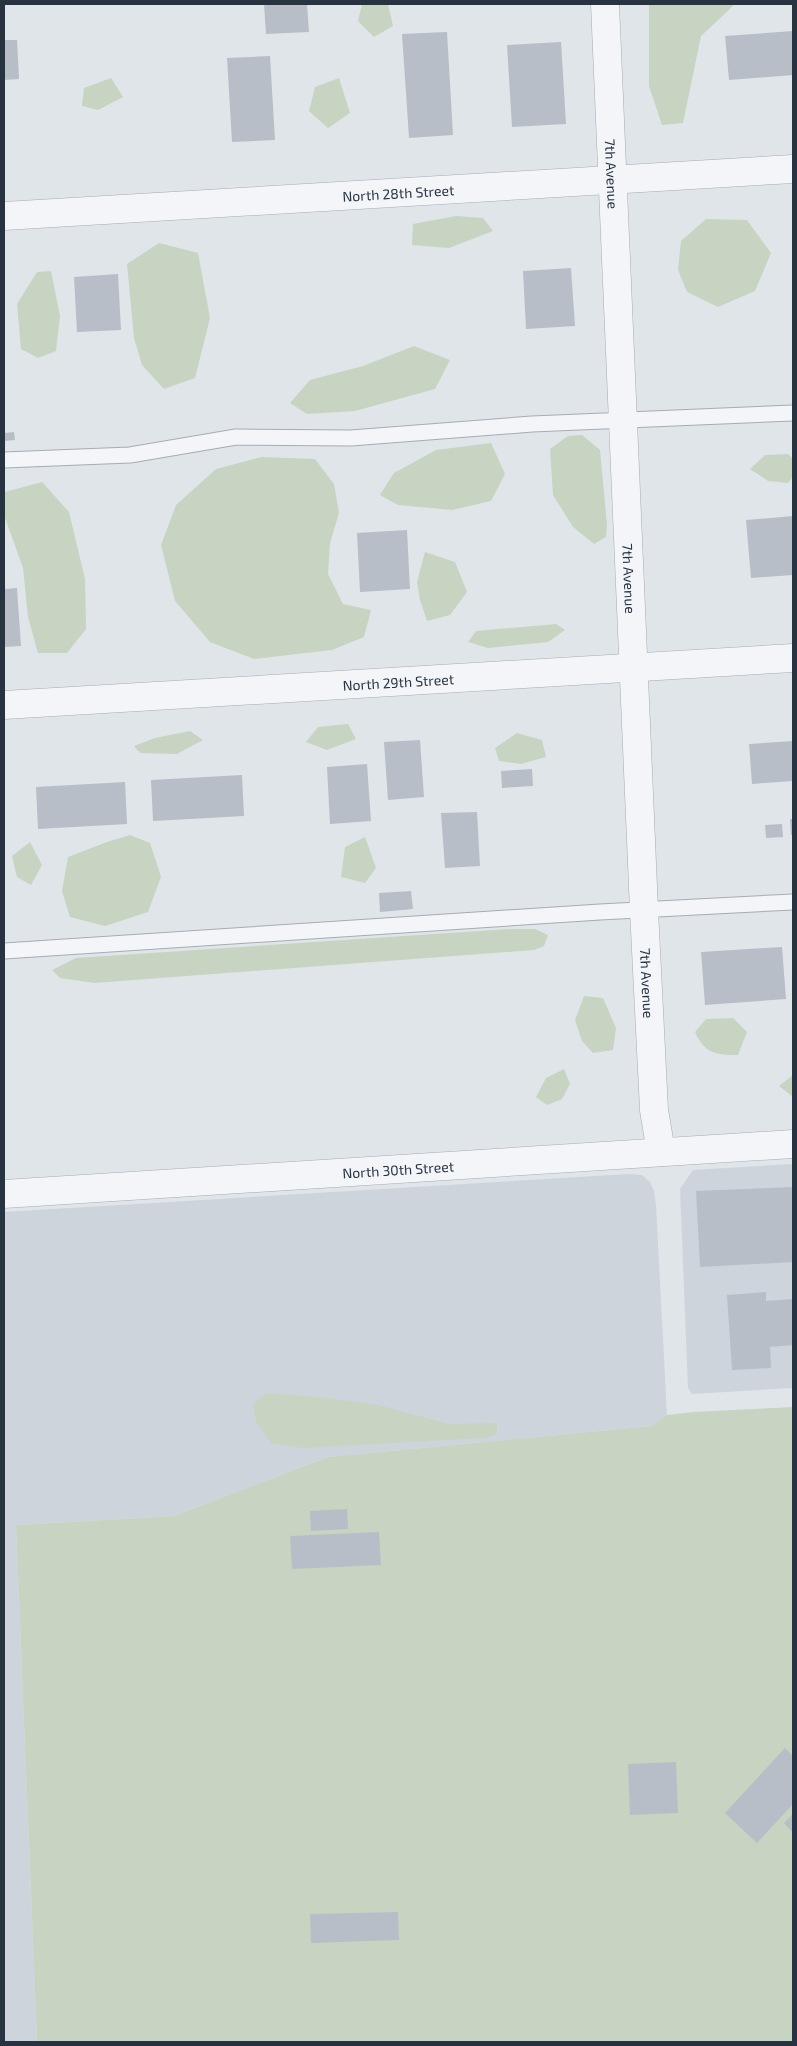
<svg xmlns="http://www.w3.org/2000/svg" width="797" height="2046" viewBox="0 0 797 2046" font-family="'Exo 2',sans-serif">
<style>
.built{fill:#ced4dc}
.green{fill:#c7d4c1}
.building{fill:#b7bec7}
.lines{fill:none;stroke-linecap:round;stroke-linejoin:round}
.lane-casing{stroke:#a5acb4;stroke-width:17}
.street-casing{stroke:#a5acb4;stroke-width:29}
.lane{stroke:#f3f5f8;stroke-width:15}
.street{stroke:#f3f5f8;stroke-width:28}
.labels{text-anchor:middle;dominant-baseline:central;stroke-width:4;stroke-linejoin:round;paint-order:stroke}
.street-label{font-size:14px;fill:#283342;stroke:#f0f3f7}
</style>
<rect width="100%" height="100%" fill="#e0e5ea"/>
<g class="built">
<path d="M793,1164V1388L692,1394L688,1388L680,1189L693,1170Z"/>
<path d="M628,1174L642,1175L650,1182L654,1191L656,1205L667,1415L651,1426L328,1457L174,1516L16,1525L37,2042H4V1212Z"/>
</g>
<g class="green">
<path d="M362,4H388L393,26L374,37L358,21Z"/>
<path d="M649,4H735L701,36L683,123L662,125L649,86Z"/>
<path d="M111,78L123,97L98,110L82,106L84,88Z"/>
<path d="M339,78L350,113L328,128L309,111L315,87Z"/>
<path d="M456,216L483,218L493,231L449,248L412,245L413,224Z"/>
<path d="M706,219L747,220L771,253L755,291L718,307L687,292L678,270L681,241Z"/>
<path d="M159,243L198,253L210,318L195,378L164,389L142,365L134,338L127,264Z"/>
<path d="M51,271L60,316L56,351L38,358L21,349L17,304L37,272Z"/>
<path d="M414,346L450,360L435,389L355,411L307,414L290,403L310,380L363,366Z"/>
<path d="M582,435L600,450L607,525L606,537L594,544L573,527L553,495L550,449L568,436Z"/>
<path d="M491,443L505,474L491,501L452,510L398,505L380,495L394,473L436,450Z"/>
<path d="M788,454L793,459V477L788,483L768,481L750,469L765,455Z"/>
<path d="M262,457L315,459L334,484L339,513L330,543L328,574L343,604L371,610L364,637L332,650L254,659L210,642L175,601L161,545L176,505L216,469Z"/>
<path d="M42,482L69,512L85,579L86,629L67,653H38L28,617L23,568L4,515L5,492Z"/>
<path d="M425,552L455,562L467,592L450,615L427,621L420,600L417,582Z"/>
<path d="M556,624L565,630L548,642L488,648L468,642L476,631Z"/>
<path d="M348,724L356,739L327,750L306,742L318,727Z"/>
<path d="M190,731L203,740L177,754L140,753L134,746L155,738Z"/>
<path d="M517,733L542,740L546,757L521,764L499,761L495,748Z"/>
<path d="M130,835L150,843L161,877L148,912L105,926L70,917L62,891L68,857L107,842Z"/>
<path d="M365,837L376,868L365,883L341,877L345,847Z"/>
<path d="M30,842L42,865L31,885L17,877L12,856Z"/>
<path d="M509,929H535L548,935L544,946L534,950L94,983L60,978L52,970L76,958Z"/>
<path d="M584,996L603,998L616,1028L613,1050L593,1053L582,1041L575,1020Z"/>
<path d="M733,1018L747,1032L738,1055C716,1055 705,1054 695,1032L706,1019Z"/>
<path d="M564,1069L570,1084L562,1099L547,1105L536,1097L546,1078Z"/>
<path d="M793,1075V1097L779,1086Z"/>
<path d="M266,1393L318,1397L378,1405L449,1424L497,1423V1434L485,1438L303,1448L271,1443L256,1422L253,1405Z"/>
<path d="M793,1407V2042H37L16,1525L174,1516L328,1457L651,1426L667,1415L693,1412Z"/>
</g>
<g class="building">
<path d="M264,4H307L309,32L266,34Z"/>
<path d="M793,31V75L729,80L725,36Z"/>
<path d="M447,32L453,135L409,138L402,34Z"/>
<path d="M4,40H17L19,79L4,80Z"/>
<path d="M561,42L566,124L512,127L507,45Z"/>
<path d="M270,56L275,140L232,142L227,58Z"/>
<path d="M571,268L575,326L526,329L523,271Z"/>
<path d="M118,274L121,330L77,332L74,277Z"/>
<path d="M14,432L15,440L4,441V433Z"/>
<path d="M793,516V575L751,578L746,520Z"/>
<path d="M407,530L410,589L360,592L357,533Z"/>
<path d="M17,588L21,646L4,647V589Z"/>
<path d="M420,740L424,797L388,800L384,742Z"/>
<path d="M793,741V781L752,784L749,744Z"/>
<path d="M367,764L371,821L330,824L327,767Z"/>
<path d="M532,769L533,786L502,788L501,771Z"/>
<path d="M242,775L244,816L153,821L151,780Z"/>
<path d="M125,782L127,824L38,829L36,787Z"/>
<path d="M477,812L480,866L445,868L441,813Z"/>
<path d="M790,819H793V835H791Z"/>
<path d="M782,824L783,837L766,838L765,825Z"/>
<path d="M411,891L413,909L380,912L379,893Z"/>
<path d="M782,947L786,999L705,1005L701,952Z"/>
<path d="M793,1187V1262L700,1267L696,1191Z"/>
<path d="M766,1292V1301L793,1299V1345L770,1347L771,1368L732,1370L727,1295Z"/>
<path d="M347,1509L348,1529L311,1531L310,1511Z"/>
<path d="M379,1532L381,1565L292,1569L290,1536Z"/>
<path d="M785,1748L793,1756V1804L757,1843L725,1813Z"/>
<path d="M676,1762L678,1813L630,1815L628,1764Z"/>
<path d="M793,1814V1833L784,1823Z"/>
<path d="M398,1912L399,1940L311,1943L310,1914Z"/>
</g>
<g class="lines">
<defs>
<g id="lane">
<path d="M4,460L130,455L236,437L351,438L532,424L793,413"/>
<path d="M4,951L600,912L793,902"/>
</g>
<g id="street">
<path id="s1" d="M605,4L644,910L654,1110L661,1152"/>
<path id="s2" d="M4,216L793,169"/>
<path id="s3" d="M4,705L793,658"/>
<path id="s4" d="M4,1194L793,1144"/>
</g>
</defs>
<use href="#lane" class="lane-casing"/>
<use href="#street" class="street-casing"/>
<use href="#lane" class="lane"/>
<use href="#street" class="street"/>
</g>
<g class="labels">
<g class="street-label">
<text stroke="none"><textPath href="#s1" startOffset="170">7th Avenue</textPath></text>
<text stroke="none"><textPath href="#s2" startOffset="395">North 28th Street</textPath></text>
<text stroke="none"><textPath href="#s1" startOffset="575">7th Avenue</textPath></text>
<text stroke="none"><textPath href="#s3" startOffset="395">North 29th Street</textPath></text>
<text stroke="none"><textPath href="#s1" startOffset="980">7th Avenue</textPath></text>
<text stroke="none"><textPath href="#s4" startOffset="395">North 30th Street</textPath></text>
</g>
</g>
<rect width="797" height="2046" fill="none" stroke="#283342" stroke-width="10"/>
</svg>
